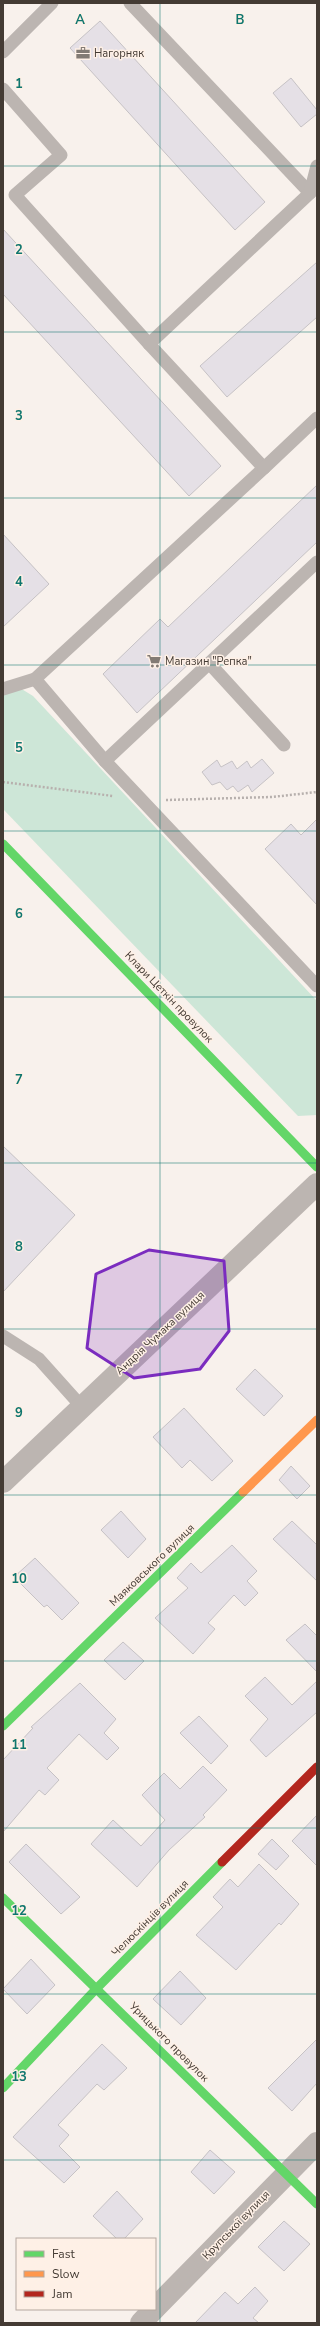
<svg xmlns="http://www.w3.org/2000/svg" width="320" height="2326" viewBox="0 0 320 2326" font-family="'Nunito Sans',sans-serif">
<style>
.green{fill:#cde6d7}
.building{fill:#e5e0e6;stroke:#c6c2c5}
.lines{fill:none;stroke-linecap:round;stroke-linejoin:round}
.path{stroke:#b7b0ad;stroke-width:2.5;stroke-dasharray:2 2;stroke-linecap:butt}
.lane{stroke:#bcb5b1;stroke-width:13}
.street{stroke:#bcb5b1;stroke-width:22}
.fast{stroke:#63d668;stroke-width:9}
.slow{stroke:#ff974d;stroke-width:9}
.jam{stroke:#b3261e;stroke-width:9}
.marked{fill:#7b2cbf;fill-opacity:0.2;stroke:#7b2cbf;stroke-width:3;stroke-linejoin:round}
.grid{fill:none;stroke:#0f766e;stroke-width:1;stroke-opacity:0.55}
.labels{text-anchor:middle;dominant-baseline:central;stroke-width:3;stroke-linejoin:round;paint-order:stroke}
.poi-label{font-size:11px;fill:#443b34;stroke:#fef0e6;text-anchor:start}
.street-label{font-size:11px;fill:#443b34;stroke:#fef0e6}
.grid-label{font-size:13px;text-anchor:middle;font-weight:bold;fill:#0f766e;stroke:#fef0e6;stroke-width:3;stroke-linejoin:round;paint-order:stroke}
</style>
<rect width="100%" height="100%" fill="#f8f1ec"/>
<path class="green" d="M20,688L33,696L317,1001V1115L298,1116L3,809V693Z"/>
<g class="building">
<path d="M100,21L265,202L235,230L70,48Z"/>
<path d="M291,78L317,110V114L301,127L273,93Z"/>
<path d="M3,229L221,466L189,496L3,294Z"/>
<path d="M317,262V317L227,397L200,366Z"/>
<path d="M317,485V542L137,713L103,674L160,619L168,627Z"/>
<path d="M3,534L49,584L3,627Z"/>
<path d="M262,759L274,773L252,792L248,785L238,792L233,786L227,790L220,782L212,785L202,772L217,760L221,767L232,761L237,769L247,761L251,768Z"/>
<path d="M317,819V905L265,849L291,824L301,835Z"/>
<path d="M3,1146L75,1215L3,1292Z"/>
<path d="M255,1369L283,1396L264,1416L236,1389Z"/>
<path d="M184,1408L233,1461L212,1481L190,1460L182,1468L153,1437Z"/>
<path d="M291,1466L310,1486L297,1499L279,1480Z"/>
<path d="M121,1511L146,1539L128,1558L101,1530Z"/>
<path d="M292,1521L317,1545V1581L273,1539Z"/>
<path d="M232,1545L257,1571L247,1581L258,1593L245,1606L234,1595L208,1623L215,1629L193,1654L155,1618L188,1588L177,1578L191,1563L201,1573Z"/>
<path d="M35,1558L79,1603L62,1620L47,1605L44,1607L14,1577Z"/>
<path d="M305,1624L317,1636V1672L286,1640Z"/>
<path d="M123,1642L144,1661L125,1680L104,1660Z"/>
<path d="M265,1677L292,1705L317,1681V1712L266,1757L250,1740L268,1719L245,1696Z"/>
<path d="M80,1683L116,1719L104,1733L119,1748L107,1760L79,1734L47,1768L59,1780L45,1795L39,1790L3,1832V1760L33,1728L31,1727Z"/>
<path d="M199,1716L228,1746L211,1764L180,1733Z"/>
<path d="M203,1766L227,1790L203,1815L205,1817L169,1850L137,1887L91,1844L113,1820L141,1846L165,1820L142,1795L164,1773L180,1789Z"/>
<path d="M317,1815V1866L292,1841Z"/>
<path d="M272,1839L289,1856L276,1870L258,1854Z"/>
<path d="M26,1844L80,1897L61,1914L9,1862Z"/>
<path d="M259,1864L299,1904L281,1925L279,1923L236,1970L196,1935L223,1907L213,1897L230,1879L238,1887Z"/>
<path d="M31,1959L55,1985L27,2014L3,1989Z"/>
<path d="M180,1971L206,1998L181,2025L153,1999Z"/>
<path d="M317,2039V2083L292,2111L268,2088Z"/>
<path d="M102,2044L127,2068L104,2090L97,2084L58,2125L69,2135L59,2146L80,2167L64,2183L13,2137Z"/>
<path d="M210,2150L235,2172L214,2194L191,2172Z"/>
<path d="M117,2191L143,2219L124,2239H117L93,2216Z"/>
<path d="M284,2221L310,2244L284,2271L258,2247Z"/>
<path d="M255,2287L268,2301L253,2318L259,2323H195L225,2292L238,2304Z"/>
</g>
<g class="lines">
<g class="path">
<path d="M3,782L113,796"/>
<path d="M166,800L272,797L317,792"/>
</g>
<g class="lane">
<path d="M130,3L310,193"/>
<path d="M3,52L52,3"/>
<path d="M3,89L61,155L15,195L149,344L264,468L35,679L3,689"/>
<path d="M149,344L310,193L317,166"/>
<path d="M264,468L317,418"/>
<path d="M210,664L284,745"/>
<path d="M35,679L105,761L317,986"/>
<path d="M105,761L317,562"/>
<path d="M3,1336L39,1359L82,1407"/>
</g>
<g class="street">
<path d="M3,1482L317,1184"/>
<path d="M155,2308L317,2143"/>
<path d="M141,2323L154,2309"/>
</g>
<g class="fast">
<path d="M3,844L317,1167"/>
<path d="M3,1726L243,1492"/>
<path d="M3,1898L317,2204"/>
<path d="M3,2088L97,1988L222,1862"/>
</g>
<path class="slow" d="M243,1492L317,1420"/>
<path class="jam" d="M222,1862L317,1767"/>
</g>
<path class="marked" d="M149,1250L224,1261L229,1331L200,1369L134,1378L87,1348L96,1274Z"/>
<path class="grid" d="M160,3V2323M3,166H317M3,332H317M3,498H317M3,665H317M3,831H317M3,997H317M3,1163H317M3,1329H317M3,1495H317M3,1661H317M3,1828H317M3,1994H317M3,2160H317"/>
<defs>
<symbol id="office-bare" viewBox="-9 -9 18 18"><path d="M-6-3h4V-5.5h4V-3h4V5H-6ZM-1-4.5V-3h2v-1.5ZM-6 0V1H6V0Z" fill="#837b74" stroke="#fef0e6" stroke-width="2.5" paint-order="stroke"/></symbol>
<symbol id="supermarket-bare" viewBox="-9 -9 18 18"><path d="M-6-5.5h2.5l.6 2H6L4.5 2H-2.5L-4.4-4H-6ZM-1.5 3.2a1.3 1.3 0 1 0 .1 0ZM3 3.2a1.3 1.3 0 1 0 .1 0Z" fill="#837b74" stroke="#fef0e6" stroke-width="2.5" paint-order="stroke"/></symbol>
</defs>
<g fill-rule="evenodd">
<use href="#office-bare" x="73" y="43" width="20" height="20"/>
<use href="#supermarket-bare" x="144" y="651" width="20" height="20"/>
</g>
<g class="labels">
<g class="poi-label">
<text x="94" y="53">Нагорняк</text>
<text x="165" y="661">Магазин "Репка"</text>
</g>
<g class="street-label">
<text transform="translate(169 997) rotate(46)">Клари Цеткін провулок</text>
<text transform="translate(160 1333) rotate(-43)">Андрія Чумака вулиця</text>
<text transform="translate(152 1565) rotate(-44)">Маяковського вулиця</text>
<text transform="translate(150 1918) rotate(-45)">Челюскінців вулиця</text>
<text transform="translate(169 2042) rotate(45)">Урицького провулок</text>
<text transform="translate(236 2225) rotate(-46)">Крупської вулиця</text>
</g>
</g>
<g class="grid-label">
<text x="80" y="24">A</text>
<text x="240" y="24">B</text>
<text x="19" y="88">1</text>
<text x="19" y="254">2</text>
<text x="19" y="420">3</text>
<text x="19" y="586">4</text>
<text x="19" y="752">5</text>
<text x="19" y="918">6</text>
<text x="19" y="1084">7</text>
<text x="19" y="1251">8</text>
<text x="19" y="1417">9</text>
<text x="19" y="1583">10</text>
<text x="19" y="1749">11</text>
<text x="19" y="1915">12</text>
<text x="19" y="2081">13</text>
</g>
<rect width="320" height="2326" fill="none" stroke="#443b34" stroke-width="8"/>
<rect x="16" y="2238" width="140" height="72" fill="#fef0e6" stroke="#b4a89f"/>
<rect x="24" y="2251" width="20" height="6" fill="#63d668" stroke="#b4a89f"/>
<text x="52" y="2258" font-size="12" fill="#443b34">Fast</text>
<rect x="24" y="2271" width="20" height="6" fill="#ff974d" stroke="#b4a89f"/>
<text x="52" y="2278" font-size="12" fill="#443b34">Slow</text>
<rect x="24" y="2291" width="20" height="6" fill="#b3261e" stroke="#b4a89f"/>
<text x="52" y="2298" font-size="12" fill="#443b34">Jam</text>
</svg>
